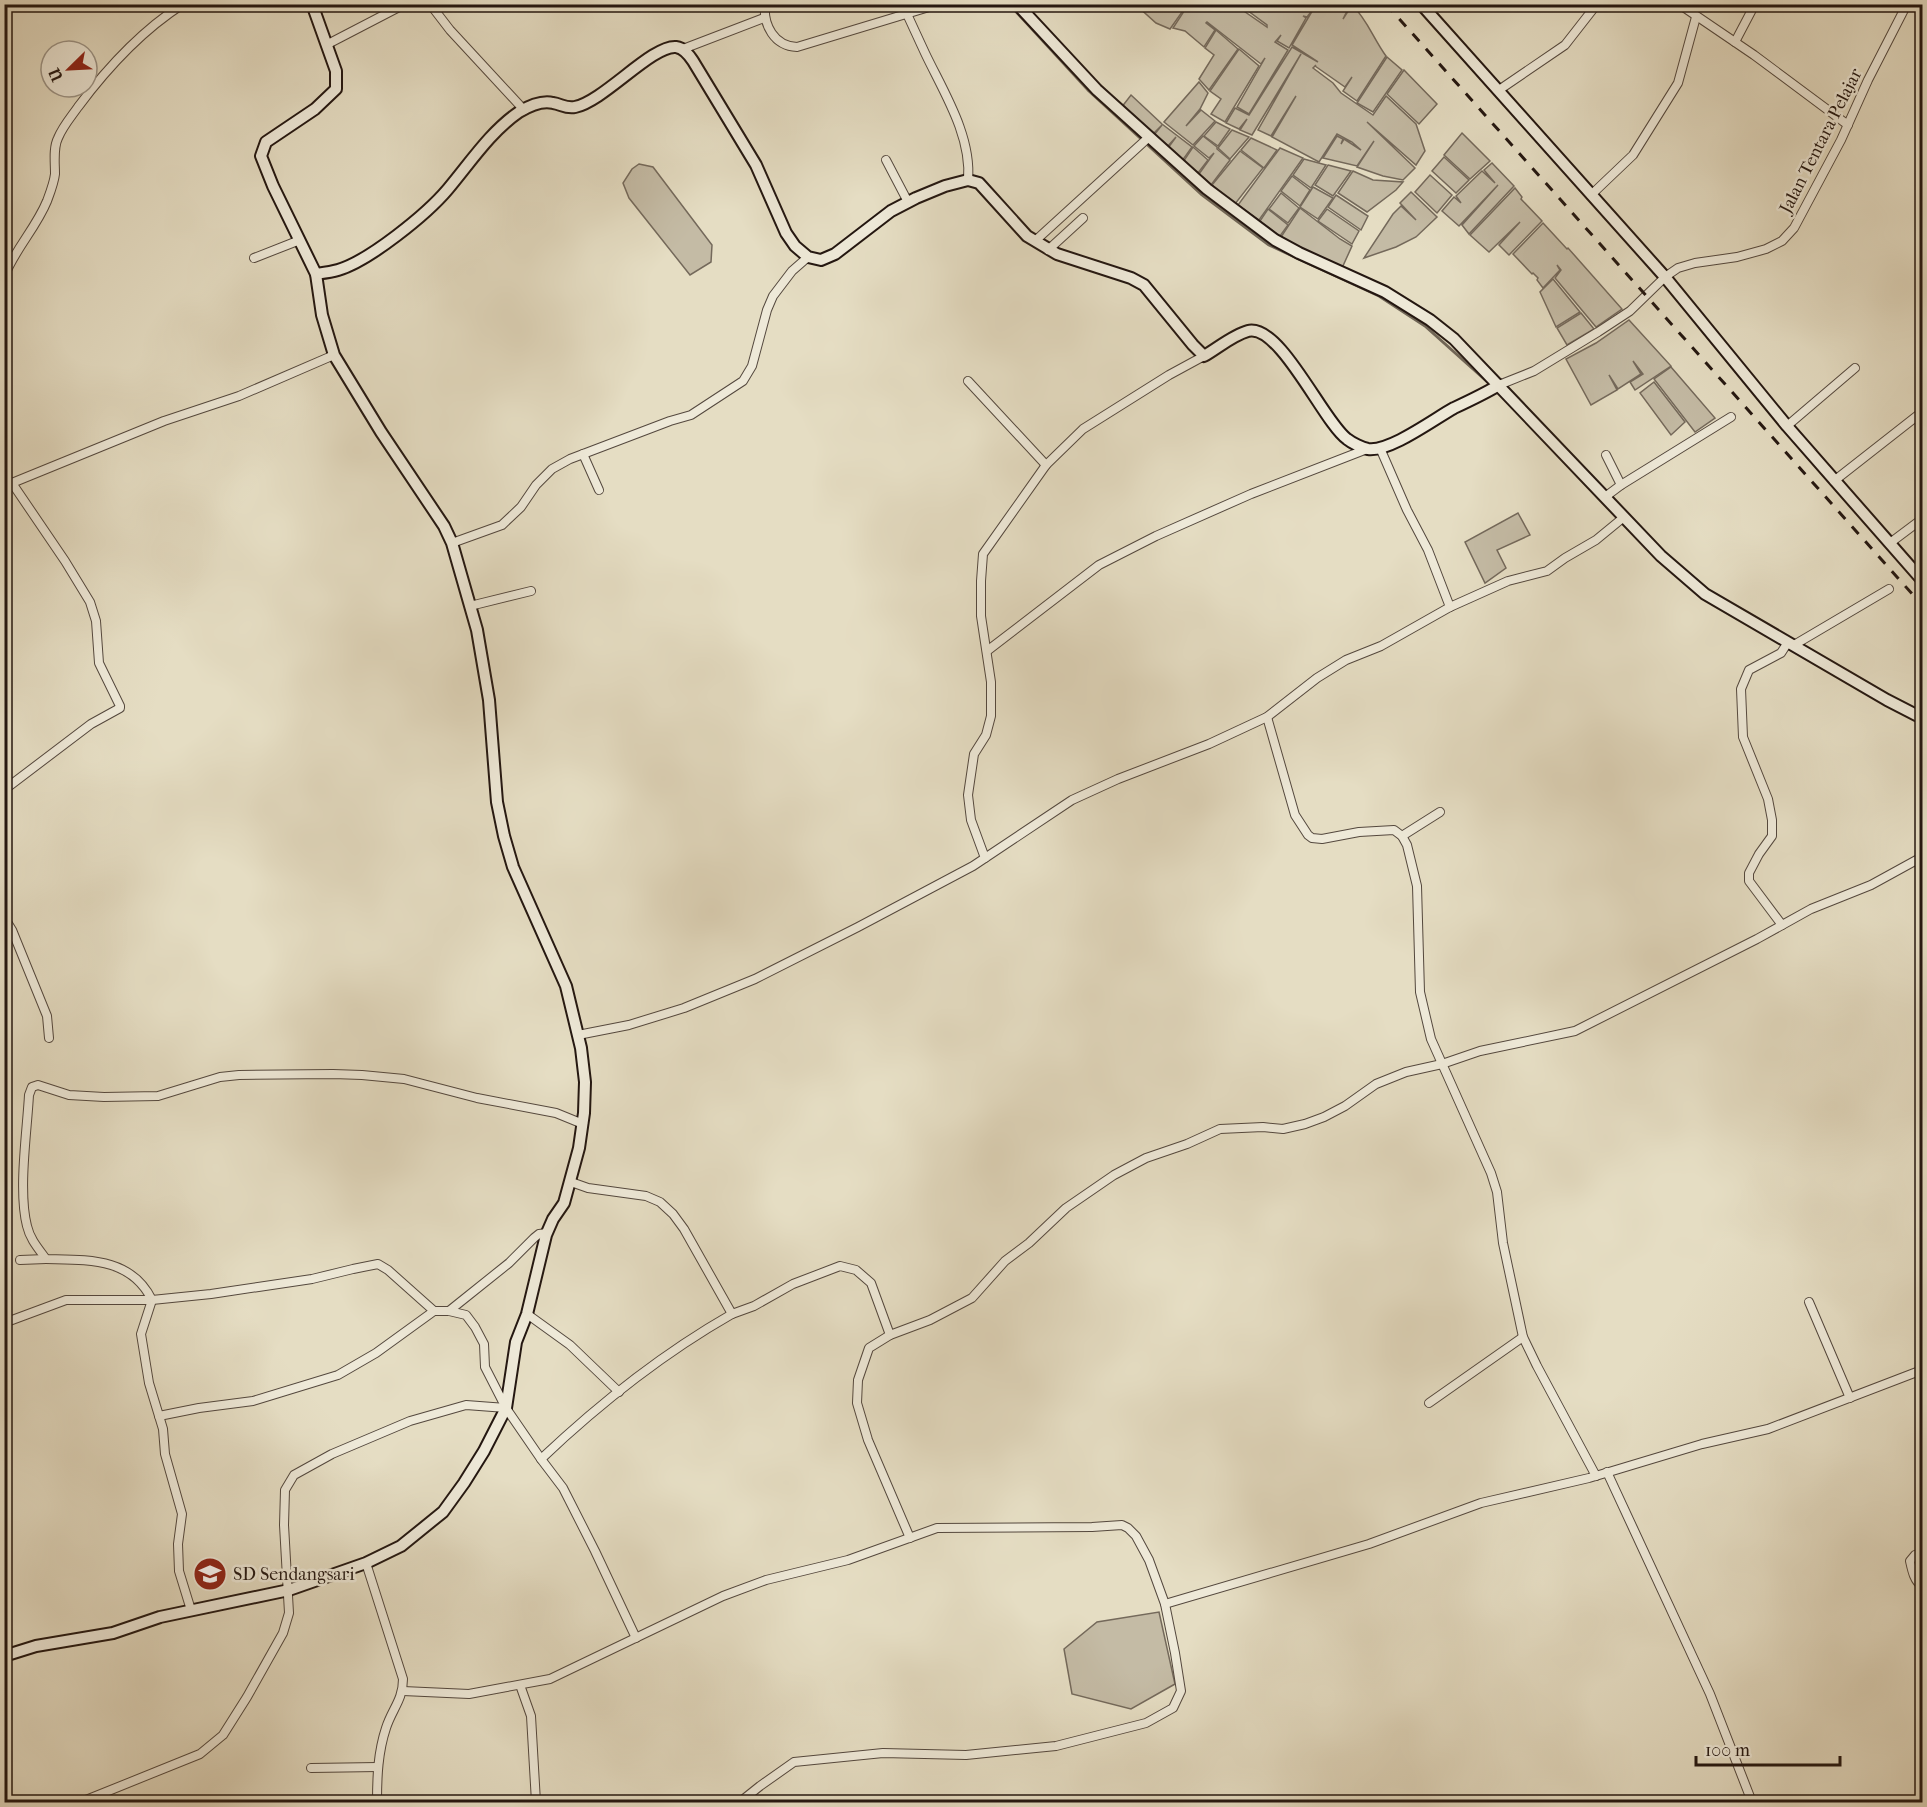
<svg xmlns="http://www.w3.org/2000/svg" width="1927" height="1807" viewBox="0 0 1927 1807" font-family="'IM FELL French Canon',serif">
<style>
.green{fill:#c4bba5;stroke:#74695b;stroke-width:1.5}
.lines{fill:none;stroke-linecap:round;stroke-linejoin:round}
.stream{stroke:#706657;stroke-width:3}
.street-casing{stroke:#54483e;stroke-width:10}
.secondary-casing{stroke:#241711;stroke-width:14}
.street{stroke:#eee9d8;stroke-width:8}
.secondary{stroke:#eee9d8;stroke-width:10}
.rail{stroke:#241711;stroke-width:3;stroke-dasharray:10 10;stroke-linecap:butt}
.labels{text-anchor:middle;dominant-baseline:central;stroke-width:5;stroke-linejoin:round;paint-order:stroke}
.street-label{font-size:18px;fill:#241711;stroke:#eee9d8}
.poi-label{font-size:18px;fill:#241711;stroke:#eee9d8;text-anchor:start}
</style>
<rect width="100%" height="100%" fill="#e5ddc3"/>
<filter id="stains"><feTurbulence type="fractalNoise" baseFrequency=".00333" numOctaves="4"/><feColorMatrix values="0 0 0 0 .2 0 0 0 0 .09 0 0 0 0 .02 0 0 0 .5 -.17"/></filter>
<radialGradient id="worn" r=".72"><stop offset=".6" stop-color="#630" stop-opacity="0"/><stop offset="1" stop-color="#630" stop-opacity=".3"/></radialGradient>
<g class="green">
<path d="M1136,5H1187L1170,29L1156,23Z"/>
<path d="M1188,5H1211L1216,7L1213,5H1235L1267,27V25L1240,5H1350L1343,19L1352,5C1367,19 1373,38 1386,56L1357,101L1343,91L1352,77L1345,87L1315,66L1316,65L1313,68L1333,83L1341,93L1373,115L1386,96L1416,124L1425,151L1416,165L1367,122L1415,168L1403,180L1383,176L1357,167L1374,141L1357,166L1323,158L1337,136L1343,139L1341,144L1344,139L1361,150L1352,142L1337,134L1319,162L1272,137L1296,96L1271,136L1258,130L1301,54L1252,135L1240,130L1247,119L1239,129L1226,123L1235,108L1249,115L1292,47L1318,62L1292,45L1314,8L1307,17L1303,16L1306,18L1289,48L1277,41L1281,35L1275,42L1288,50L1249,114L1237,107L1265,58L1261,64L1207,22L1206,23L1215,30L1204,47L1185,31L1173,28Z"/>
<path d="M1216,30L1238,49L1209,90L1199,79L1214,55L1205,48Z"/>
<path d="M1239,49L1259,66L1225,122L1211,114L1221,99L1210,91Z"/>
<path d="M1387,57L1402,70L1373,112L1357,103Z"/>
<path d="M1404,70L1437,104L1419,124L1387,94Z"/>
<path d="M1199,82L1208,93L1200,109L1186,126L1201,110L1215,121L1193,145L1164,122Z"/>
<path d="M1131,95L1162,124L1192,147L1182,161L1168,148L1176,137L1167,147L1154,135L1162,125L1152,135L1121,108Z"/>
<path d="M1216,122L1230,129L1218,146L1204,136Z"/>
<path d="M1232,130L1249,137L1230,159L1218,148Z"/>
<path d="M1462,133L1490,161L1470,179L1444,155Z"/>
<path d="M1203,136L1217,147V149L1230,160L1211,185L1199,174L1214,153L1209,158L1194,146Z"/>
<path d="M1251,138L1277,150L1264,168L1241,150Z"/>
<path d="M1193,147L1208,160L1198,173L1183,162Z"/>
<path d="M1280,148L1303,158L1259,220L1238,205Z"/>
<path d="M1240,151L1263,168L1235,204L1212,185Z"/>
<path d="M1444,157L1469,180L1456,193L1432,171Z"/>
<path d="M1304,159L1326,165L1311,188L1293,175Z"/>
<path d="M1492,163L1514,186L1469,234L1462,225L1498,185L1459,226L1442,211L1454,197L1461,203L1456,196L1482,171L1495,183L1484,170Z"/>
<path d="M639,164L653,167L712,245L711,262L690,275L629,198L623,183L632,169Z"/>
<path d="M1328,165L1351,171L1333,196L1315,185Z"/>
<path d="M1353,171L1373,180L1403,182L1396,190L1367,212L1338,193Z"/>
<path d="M1430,175L1452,195L1437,213L1415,192Z"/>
<path d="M1292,176L1310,190L1300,206L1281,191Z"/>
<path d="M1313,187L1333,198L1318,219L1300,207Z"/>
<path d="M1515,188L1522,197L1521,199L1542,221L1509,255L1499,245L1520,222L1489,252L1470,235Z"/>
<path d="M1411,192L1437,217L1416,237L1396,247L1364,258L1393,214L1401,206L1416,220L1400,203Z"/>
<path d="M1281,193L1299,208L1288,223L1269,209Z"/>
<path d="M1336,195L1368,216L1361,230L1328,207Z"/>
<path d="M1300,208L1340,239L1352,246L1342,268L1325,261L1281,237Z"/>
<path d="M1268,209L1288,225L1280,236L1260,221Z"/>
<path d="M1327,209L1359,231L1352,244L1318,221Z"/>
<path d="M1543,223L1567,249L1568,248L1622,309L1596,327L1555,278L1561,270L1557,265L1560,270L1543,288L1537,280L1538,278L1533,273L1532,274L1513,254Z"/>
<path d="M1553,279L1580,312L1556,327L1540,292Z"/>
<path d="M1581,313L1594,329L1567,345L1557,328Z"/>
<path d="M1629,320L1671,366L1635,390L1630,382L1643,374L1633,361L1641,374L1618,389L1609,375L1617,390L1591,405L1566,359L1596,343Z"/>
<path d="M1671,367L1715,418L1695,432L1654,379Z"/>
<path d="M1654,382L1685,422L1671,435L1640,393Z"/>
<path d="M1518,513L1530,535L1497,550L1506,568L1485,583L1465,542Z"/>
<path d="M1159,1612L1175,1684L1131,1709L1072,1694L1064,1649L1097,1622Z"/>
</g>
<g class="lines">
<path class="stream" d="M1009,4L1089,91L1201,194L1269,245L1379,296L1425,326L1492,386"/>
<defs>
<g id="street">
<path d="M430,4L450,30L524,110"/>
<path d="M765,4C763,25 774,46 797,47L939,4"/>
<path d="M1679,4L1754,55L1848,125"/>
<path d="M907,14C913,27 919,40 925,53C943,91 972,136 968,180"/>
<path d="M1735,42L1755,4"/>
<path d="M326,45L405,4"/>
<path d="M683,49L764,18"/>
<path d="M1499,90L1565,45L1597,4"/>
<path d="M886,160L908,202"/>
<path d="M1591,195L1633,155L1678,83L1696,17"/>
<path d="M1035,241L1149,137"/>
<path d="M1048,250L1083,218"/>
<path d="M254,258L300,240"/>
<path d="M4,277C15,249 36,228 47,201C50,193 54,183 55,174C55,162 53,148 58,138C63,126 71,117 78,107C107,68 141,31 183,4"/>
<path d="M968,381L1046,465"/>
<path d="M1499,385L1534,371L1598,332L1630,311L1665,277L1678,268L1695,263L1737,257L1766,249L1782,241L1794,228L1841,140L1868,80L1907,4"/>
<path d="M1787,426L1855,368"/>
<path d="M583,454L599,490"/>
<path d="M1606,455L1621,485"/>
<path d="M1834,481L1922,412"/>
<path d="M4,488L12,483L164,421L239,396L334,355"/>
<path d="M1605,497L1621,485L1731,417"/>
<path d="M452,543L502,525L521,507L536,485L552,469L570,459L670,421L691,415L743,381L752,366L767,310L773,296L792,271L808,257"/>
<path d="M1890,543L1922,519"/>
<path d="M470,606L531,591"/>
<path d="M1450,607L1508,581L1547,571L1565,558L1596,540L1624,517"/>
<path d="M1794,645L1889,589"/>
<path d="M987,651L1099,565L1156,536L1251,494L1367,449"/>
<path d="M1267,717L1295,815L1308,835L1312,838L1322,839L1359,832L1394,830L1402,836L1407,845L1417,886L1420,992L1431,1039L1491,1173L1497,1192L1503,1243L1523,1337L1537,1366L1596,1476"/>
<path d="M4,768L6,774L4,789"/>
<path d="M4,790L91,724L120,708V706L99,663L96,621L90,602L65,561L12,483"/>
<path d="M1402,836L1440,812"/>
<path d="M985,858L971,820L968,795L974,754L986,735L991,716V682L981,616V581L983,554L1046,465L1083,429L1169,375L1204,356"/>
<path d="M4,917L12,930L47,1016L49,1038"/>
<path d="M1782,925L1749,881V873L1759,854L1772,836V820L1768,799L1743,737L1741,689L1749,670L1781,653L1788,642"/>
<path d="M578,1035L629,1025L684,1008L755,979L858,927L973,866L1072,800L1118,779L1209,744L1267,717L1317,678L1346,660L1381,646L1450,607L1428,550L1407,510L1380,448"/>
<path d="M571,1182L588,1188L646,1196L660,1202L673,1214L684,1229L732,1314L754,1306L793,1284L840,1266L856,1270L871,1283L890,1335"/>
<path d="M20,1260L46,1259"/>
<path d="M1809,1302L1850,1398"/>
<path d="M449,1311L509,1263L534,1238L539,1234L547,1233"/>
<path d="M527,1314L570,1345L619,1392"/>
<path d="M4,1323L66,1300H152L211,1294L312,1279L353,1269L378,1264L388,1270L434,1311H449L466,1315L475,1327L484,1344L485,1367L506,1408L541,1459L563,1488L595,1551L636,1638"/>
<path d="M1429,1403L1523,1337"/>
<path d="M159,1416L199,1408L253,1401L338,1375L376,1353L434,1311"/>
<path d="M541,1459C599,1404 662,1354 732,1314"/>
<path d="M1607,1472L1710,1694L1752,1802"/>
<path d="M910,1538L868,1440L857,1403L858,1380L869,1348L890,1335L930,1320L972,1298L1005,1261L1029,1243L1066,1208L1114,1175L1146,1158L1187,1144L1220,1129L1263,1127L1283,1129L1305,1124L1324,1117L1345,1106L1376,1084L1406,1072L1442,1064L1480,1051L1575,1031L1757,939L1811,909L1871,885L1922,857"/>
<path d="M1922,1552L1915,1555L1910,1561C1912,1570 1914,1581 1922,1586"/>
<path d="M366,1563L403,1679C403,1700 392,1709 386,1728C378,1752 377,1777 377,1802"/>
<path d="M191,1610L179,1571L178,1544L182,1514L165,1454L163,1429L149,1383L141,1334L152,1300C131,1257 87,1260 46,1259C38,1248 30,1239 27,1226C18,1191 27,1132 29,1095L32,1087L38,1085L69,1095L104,1097L158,1096L220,1077L239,1075L333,1074L362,1075L404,1079L477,1098L556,1113L583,1124"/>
<path d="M520,1685L531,1716L536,1802"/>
<path d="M403,1691L469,1694L550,1679L723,1596L766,1580L848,1560L937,1528L1092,1527L1122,1525L1128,1528L1136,1536L1149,1560L1165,1604L1369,1544L1481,1503L1589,1478L1702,1444L1768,1429L1922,1370"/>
<path d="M311,1768L378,1767"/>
<path d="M81,1802L200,1754L223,1735L247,1697L283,1633L289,1613L284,1525L285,1490L294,1475L332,1454L410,1421L466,1405L506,1408"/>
<path d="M740,1802L760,1786L794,1762L883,1753L966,1755L1056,1746L1146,1723L1173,1708L1181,1691L1175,1653L1165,1604"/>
</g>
<g id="secondary">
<path d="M1017,4L1097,90L1207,189L1275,240L1299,253L1385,292L1430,320L1454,339L1661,556L1705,594L1887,700L1922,718"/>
<path d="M1421,4L1665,277L1787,426L1922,580"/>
<path d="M316,274C323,273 331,272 338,270C369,261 427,214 448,189C470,163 490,132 519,112C529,106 541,100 553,103C561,104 566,109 575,107C604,101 652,45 676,47C684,48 689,55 693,61L756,165L786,233L795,246L808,257L821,260L835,254L891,211L916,198L945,186L968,180L979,183L1027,236L1057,254L1131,278L1144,285L1193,345L1204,356C1218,348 1233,335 1248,331C1280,323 1324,423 1347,439C1352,443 1362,448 1368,449C1390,452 1434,419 1454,408C1469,401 1484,394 1499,385"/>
<path d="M4,1656L36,1646L113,1633L160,1617L289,1590L366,1563L401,1546L443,1512L464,1483L484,1451L506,1408L516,1342L527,1314L546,1235L553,1219L564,1203L579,1148L584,1113L585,1082L581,1048L566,986L513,867L504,836L497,802L489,700L477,630L452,543L444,526L381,432L334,355L322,315L316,274L273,186L261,156L266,142L315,109L336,89V71L312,4"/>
</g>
</defs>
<use href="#street" class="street-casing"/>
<use href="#secondary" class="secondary-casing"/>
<use href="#street" class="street"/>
<use href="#secondary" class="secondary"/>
<path class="rail" d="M1386,4L1922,605"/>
</g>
<defs>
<symbol id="school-disc" viewBox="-11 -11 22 22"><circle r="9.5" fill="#8f2418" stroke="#eee9d8"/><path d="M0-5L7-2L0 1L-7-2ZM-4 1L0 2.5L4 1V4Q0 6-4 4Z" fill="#fff"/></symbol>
</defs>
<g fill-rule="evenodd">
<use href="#school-disc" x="191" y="1555" width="38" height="38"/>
</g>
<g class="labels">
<g class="street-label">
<text transform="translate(1821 141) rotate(-63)">Jalan Tentara Pelajar</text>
</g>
<g class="poi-label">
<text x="233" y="1574">SD Sendangsari</text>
</g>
</g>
<rect width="1927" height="1807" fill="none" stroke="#e5ddc3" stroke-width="24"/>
<rect x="6" y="6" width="1915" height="1795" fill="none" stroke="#241711" stroke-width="3"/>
<rect x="12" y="12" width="1903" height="1783" fill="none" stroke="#241711" stroke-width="1.5"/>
<g transform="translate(69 69) rotate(246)"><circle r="28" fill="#eee9d8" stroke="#9d9588" stroke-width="1.5"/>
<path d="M0-4.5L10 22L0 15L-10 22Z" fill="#8f2418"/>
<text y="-9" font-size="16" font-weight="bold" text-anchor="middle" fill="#241711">U</text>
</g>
<path d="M1696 1756v9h144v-9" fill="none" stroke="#241711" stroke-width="3"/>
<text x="1705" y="1756" font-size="18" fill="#241711" stroke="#eee9d8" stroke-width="4.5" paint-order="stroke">100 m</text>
<rect width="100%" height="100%" filter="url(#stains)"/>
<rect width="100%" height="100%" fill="url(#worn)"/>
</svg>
